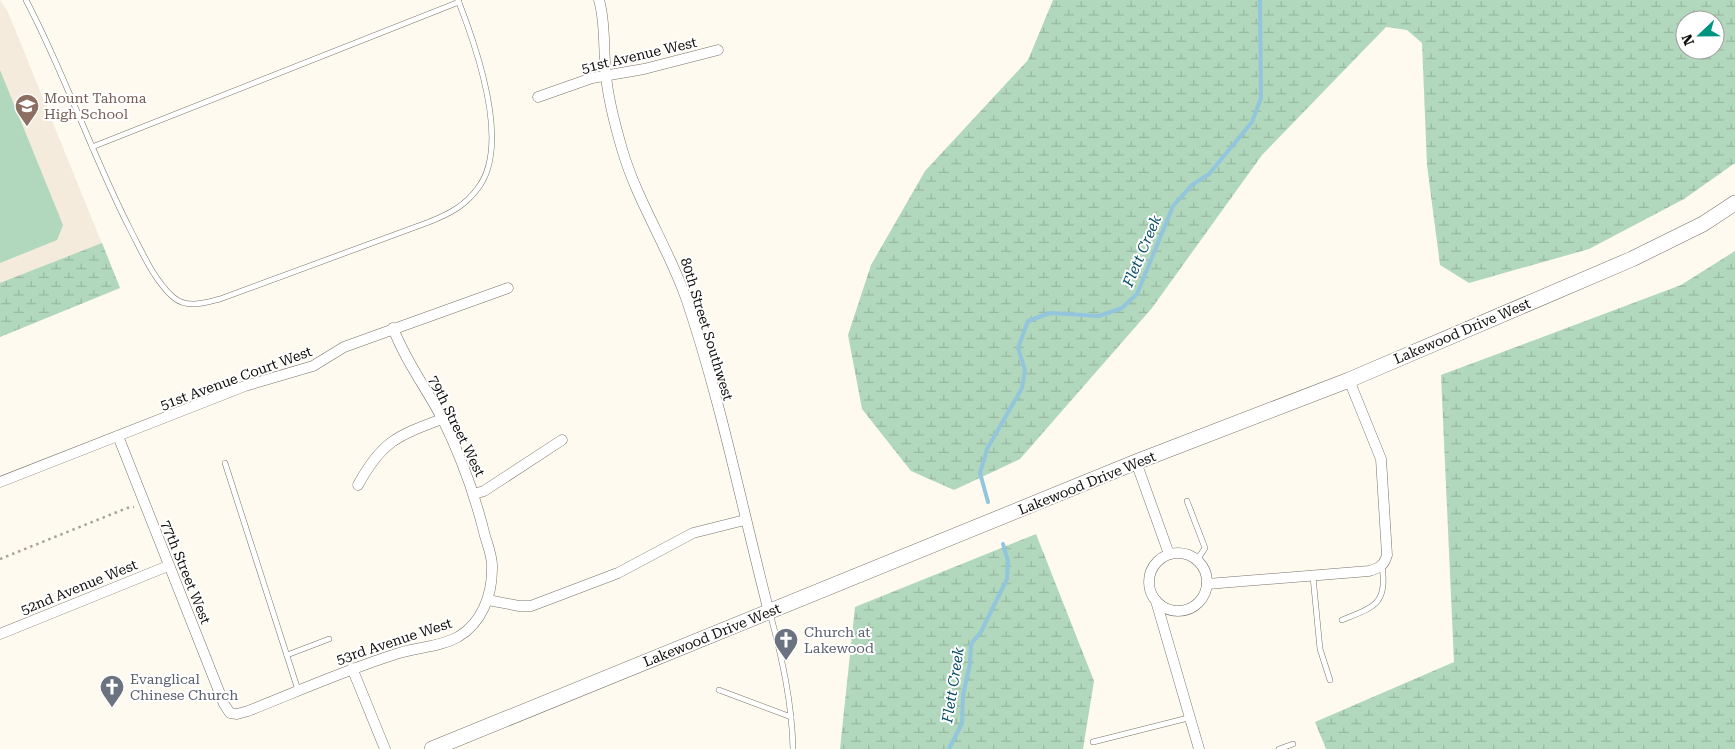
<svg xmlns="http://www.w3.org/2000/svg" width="1735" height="749" viewBox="0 0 1735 749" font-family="'Roboto Serif',serif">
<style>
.built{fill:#f4ebdc}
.wetland{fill:url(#wetland-marsh);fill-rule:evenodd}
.garden{fill:#b1d7bd}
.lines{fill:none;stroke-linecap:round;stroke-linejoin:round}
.stream{stroke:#93c6dd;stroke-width:4}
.lane-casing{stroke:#78736b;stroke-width:6}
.street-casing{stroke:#78736b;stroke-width:11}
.secondary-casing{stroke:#78736b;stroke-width:16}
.path{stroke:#a6a29a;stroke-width:2.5;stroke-dasharray:2.5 4;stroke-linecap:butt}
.lane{stroke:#fff;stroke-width:5}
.street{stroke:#fff;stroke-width:10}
.secondary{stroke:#fff;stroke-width:15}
.labels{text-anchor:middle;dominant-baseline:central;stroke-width:4;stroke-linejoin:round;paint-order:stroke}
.street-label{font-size:14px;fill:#100e0b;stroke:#fff}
.education-label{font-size:14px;fill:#785e54;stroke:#fff;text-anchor:start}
.worship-label{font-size:14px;fill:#5b616d;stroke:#fff;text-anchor:start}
.water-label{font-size:15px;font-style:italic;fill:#044c64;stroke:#fff}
</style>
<defs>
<pattern id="wetland-marsh" width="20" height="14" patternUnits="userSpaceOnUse" patternTransform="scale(1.25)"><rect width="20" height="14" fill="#b1d7bd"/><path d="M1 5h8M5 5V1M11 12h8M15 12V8" fill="none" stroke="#97b7a1"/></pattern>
</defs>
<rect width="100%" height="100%" fill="#fffaf0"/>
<path class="built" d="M0,0L8,12L120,288L0,337Z"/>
<g class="wetland">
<path d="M1053,0H1735V163L1684,199L1589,249L1469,283L1440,265L1427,165L1422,43L1407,30L1386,27L1262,155L1152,308L1020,459L954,490L911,471L862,409L848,335L871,265L925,171L1028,60ZM1685,20H1715V50H1685Z"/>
<path d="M102,243L120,288L0,337V283Z"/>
<path d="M1735,251V749H1326L1315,722L1454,662L1441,375L1681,285Z"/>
<path d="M1036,534L1094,681L1083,749H840L855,607Z"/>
</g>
<path class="garden" d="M0,70L63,225L57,240L0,263Z"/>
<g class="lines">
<g class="stream">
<path d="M988,502L980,473L987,449L1022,388L1025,370L1018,348L1028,321L1050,313L1099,316L1122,308L1137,294L1173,206L1192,185L1209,174L1252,122L1261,98L1260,0"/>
<path d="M949,749L962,723L963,695L970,664L971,644L981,632L1007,579L1008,561L1003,544"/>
</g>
<defs>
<g id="lane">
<path d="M26,0C65,74 92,155 130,229C142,252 154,280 173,297C187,309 204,303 220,299L429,222C449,214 465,206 478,188C511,145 476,46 458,0"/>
<path d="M92,147L459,2"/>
<path d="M225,463L298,690"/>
<path d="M1187,501L1205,548L1197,560"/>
<path d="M1313,577L1320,649L1330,680"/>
<path d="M770,613C782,658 792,702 793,749"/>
<path d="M1342,620C1374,607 1388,604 1382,566"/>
<path d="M287,655L329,639"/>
<path d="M719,690L791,717"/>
<path d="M1093,742L1188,718"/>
<path d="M1279,749L1293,744"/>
</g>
<g id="street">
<path d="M599,0C606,24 603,50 606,75C608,100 615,125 622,149C637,201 668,247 686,298C721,401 742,508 769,612"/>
<path d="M538,97L592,78L644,69L718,50"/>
<path d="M118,436L224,704L230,713L237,714L248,711C296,692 343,671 393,655C414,647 438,648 458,637C482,623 492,595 492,569C493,558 488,546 485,536C475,495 461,456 442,418C426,388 405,360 393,328"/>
<path d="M1136,462L1169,554"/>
<path d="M0,482L245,386L313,366L344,347L508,288"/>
<path d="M358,485C382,441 397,436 442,419"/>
<path d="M474,494L484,491L562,440"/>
<circle cx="1178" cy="582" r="29"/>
<path d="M1207,584L1369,571C1379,568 1384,566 1387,555L1381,459L1349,380"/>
<path d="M488,600L519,606H531L618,573L693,533L745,520"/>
<path d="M1156,601L1199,749"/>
<path d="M0,634L168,566"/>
<path d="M352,668L385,749"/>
</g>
<path id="secondary" d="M432,749L1136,462L1349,380L1632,259L1703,224L1735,203"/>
</defs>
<use href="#lane" class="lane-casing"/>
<use href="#street" class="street-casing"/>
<use href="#secondary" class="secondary-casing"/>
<path class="path" d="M0,559L127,508L134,507"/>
<use href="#lane" class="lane"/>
<use href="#street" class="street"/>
<use href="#secondary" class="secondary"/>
</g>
<defs>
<symbol id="school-pin" viewBox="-11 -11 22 30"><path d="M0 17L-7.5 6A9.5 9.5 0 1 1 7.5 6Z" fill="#8d6e63" stroke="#fff"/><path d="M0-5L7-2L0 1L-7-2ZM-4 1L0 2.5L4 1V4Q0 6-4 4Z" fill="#fff"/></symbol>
<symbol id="church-pin" viewBox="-11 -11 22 30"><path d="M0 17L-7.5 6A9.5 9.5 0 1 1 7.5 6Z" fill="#6b7280" stroke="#fff"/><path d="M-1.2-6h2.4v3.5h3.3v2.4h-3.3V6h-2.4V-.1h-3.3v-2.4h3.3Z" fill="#fff"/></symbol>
</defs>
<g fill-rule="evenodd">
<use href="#school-pin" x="13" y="92" width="28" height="38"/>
<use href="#church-pin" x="772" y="626" width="28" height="38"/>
<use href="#church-pin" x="98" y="673" width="28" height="38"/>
</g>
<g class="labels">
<g class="street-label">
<text transform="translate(639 55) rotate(-13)">51st Avenue West</text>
<text transform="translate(707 329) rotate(73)">80th Street Southwest</text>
<text transform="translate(1462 331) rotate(-23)">Lakewood Drive West</text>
<text transform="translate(236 378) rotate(-20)">51st Avenue Court West</text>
<text transform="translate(457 426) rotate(64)">79th Street West</text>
<text transform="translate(1087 483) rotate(-22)">Lakewood Drive West</text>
<text transform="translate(186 572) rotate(68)">77th Street West</text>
<text transform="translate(79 587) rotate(-22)">52nd Avenue West</text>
<text transform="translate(712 635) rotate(-22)">Lakewood Drive West</text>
<text transform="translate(394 641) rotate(-18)">53rd Avenue West</text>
</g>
<g class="education-label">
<text x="44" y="98">Mount Tahoma<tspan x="44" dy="16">High School</tspan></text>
</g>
<g class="worship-label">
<text x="804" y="632">Church at<tspan x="804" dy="16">Lakewood</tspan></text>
<text x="130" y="679">Evanglical<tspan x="130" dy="16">Chinese Church</tspan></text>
</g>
<g class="water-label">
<text transform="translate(1142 251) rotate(-67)">Flett Creek</text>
<text transform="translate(953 685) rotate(-81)">Flett Creek</text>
</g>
</g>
<g transform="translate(1700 35) rotate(248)"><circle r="24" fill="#ffffff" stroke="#9f9f9d"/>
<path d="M0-4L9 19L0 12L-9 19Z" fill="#009380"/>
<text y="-8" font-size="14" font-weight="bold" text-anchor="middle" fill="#100e0b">N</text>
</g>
</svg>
